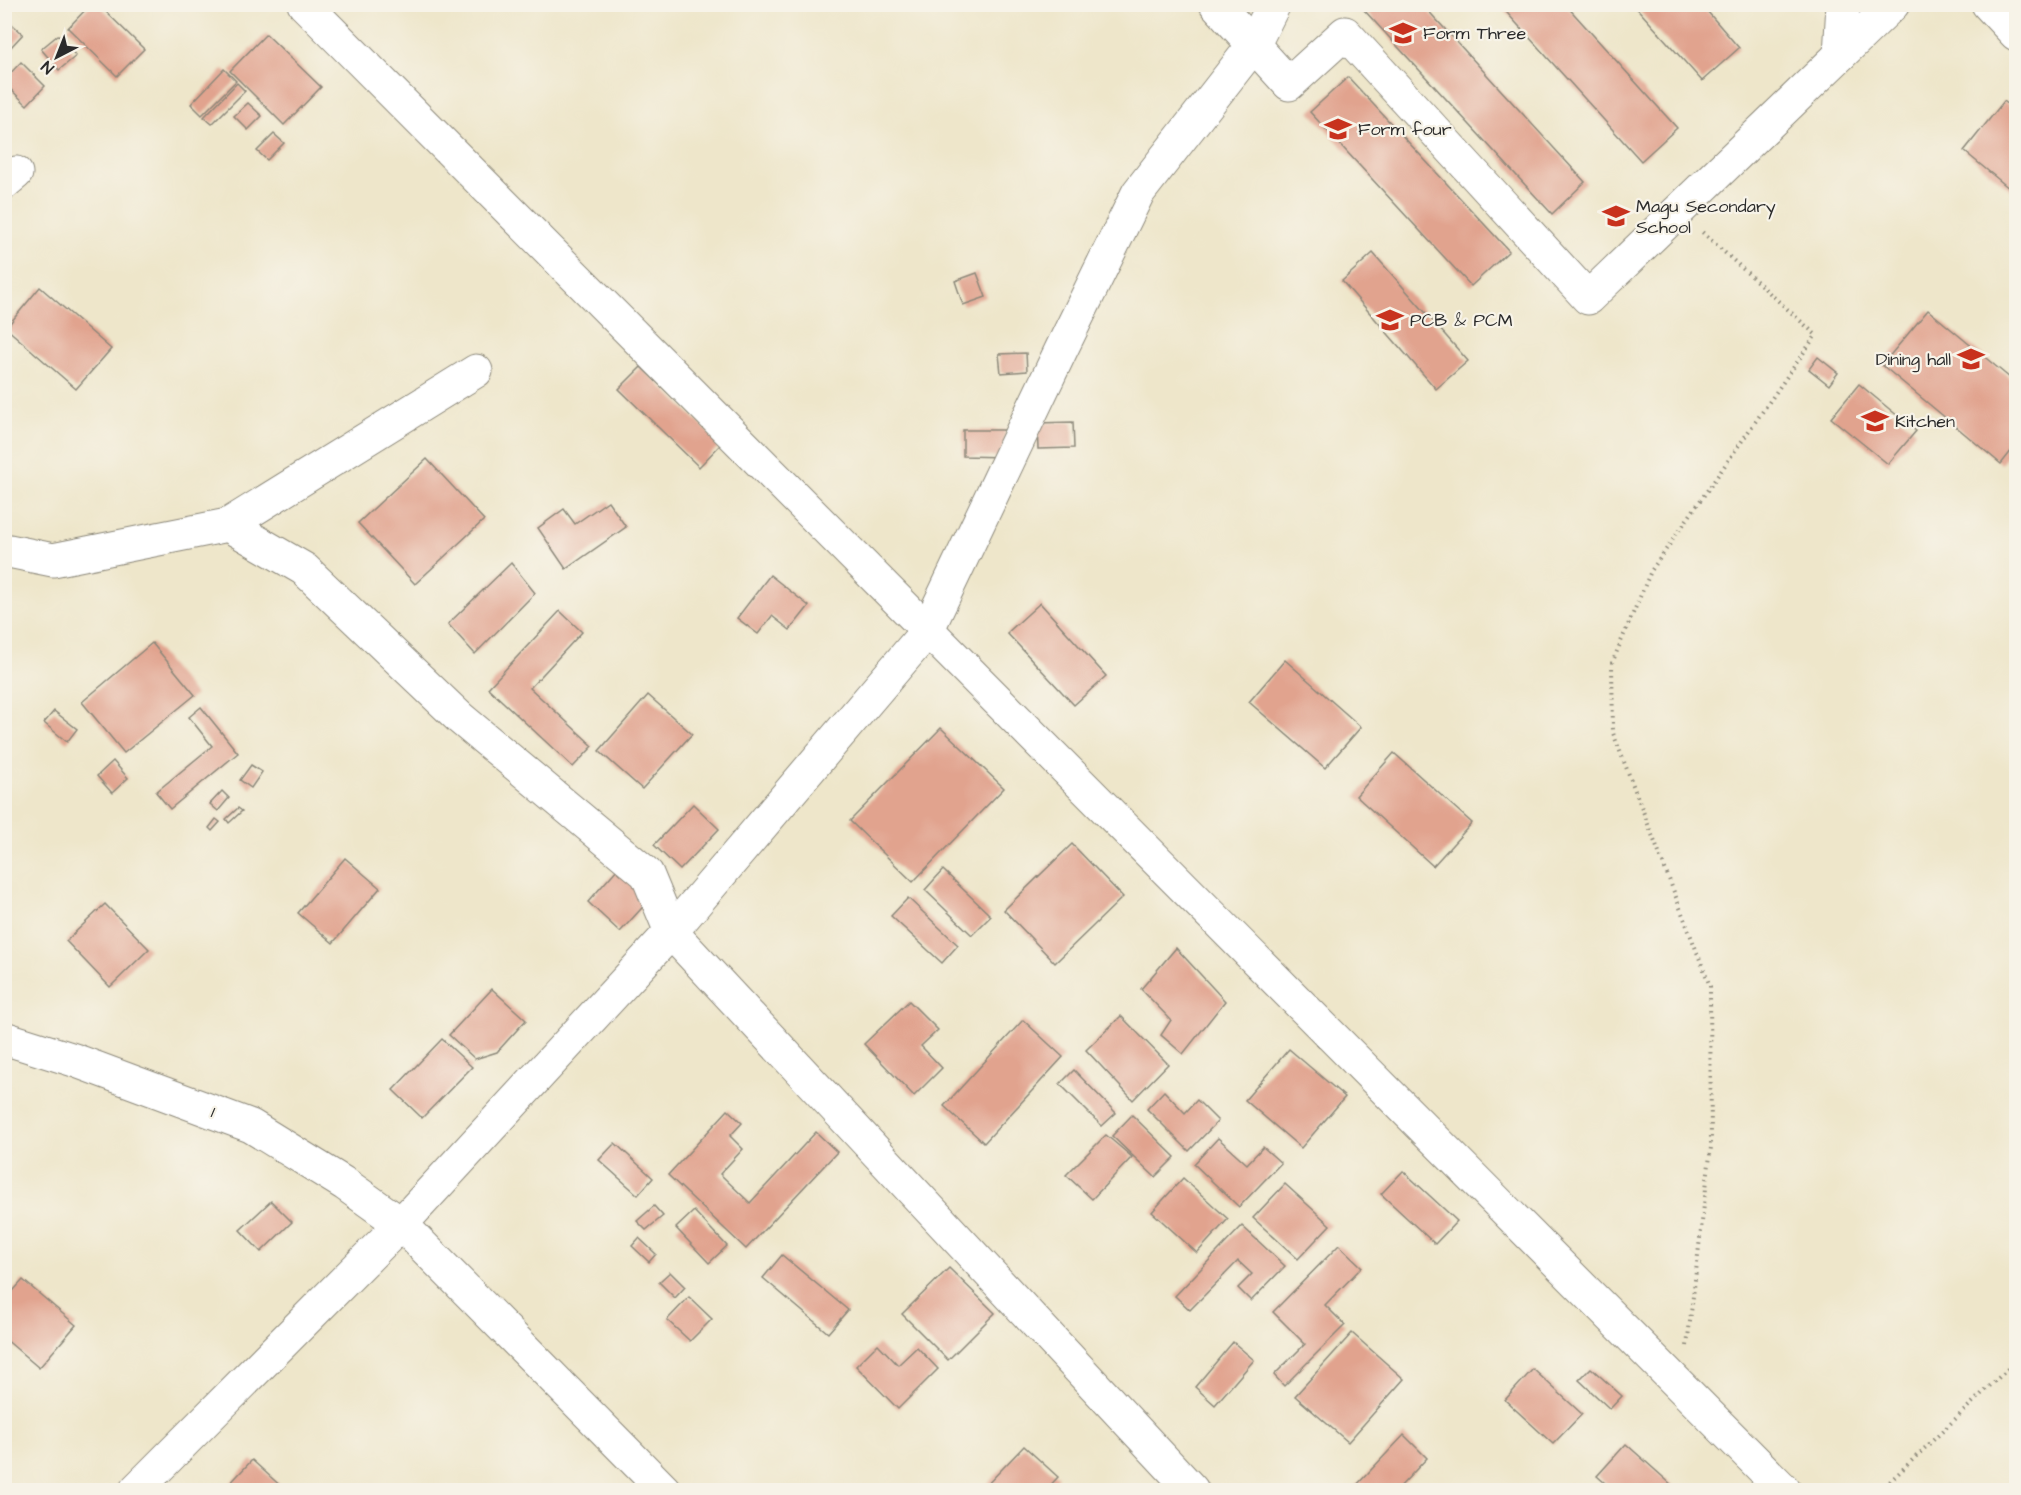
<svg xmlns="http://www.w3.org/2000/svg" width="2021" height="1495" viewBox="0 0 2021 1495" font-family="'Architects Daughter',sans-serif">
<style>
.building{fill:#e1a38e}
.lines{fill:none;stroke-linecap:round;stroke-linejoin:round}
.street-casing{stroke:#8c887a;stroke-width:35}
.path{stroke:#8c887a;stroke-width:4;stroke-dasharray:1.5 4.5;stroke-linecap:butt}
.street{stroke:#fff;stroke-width:33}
.labels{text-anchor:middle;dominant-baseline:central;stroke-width:4.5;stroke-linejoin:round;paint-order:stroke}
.poi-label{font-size:18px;fill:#2b2b2b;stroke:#f7f3e8;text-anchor:start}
.street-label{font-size:18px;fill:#2b2b2b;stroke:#f7f3e8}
</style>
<rect width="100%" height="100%" fill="#f7f3e8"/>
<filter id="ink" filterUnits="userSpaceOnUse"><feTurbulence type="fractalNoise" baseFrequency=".0167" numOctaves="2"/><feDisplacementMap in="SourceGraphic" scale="12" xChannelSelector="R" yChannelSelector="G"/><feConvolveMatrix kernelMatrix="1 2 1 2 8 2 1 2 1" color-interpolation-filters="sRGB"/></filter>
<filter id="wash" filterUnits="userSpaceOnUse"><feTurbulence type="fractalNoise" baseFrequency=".008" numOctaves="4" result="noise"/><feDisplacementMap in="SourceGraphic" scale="24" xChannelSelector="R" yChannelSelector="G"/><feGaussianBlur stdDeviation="1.35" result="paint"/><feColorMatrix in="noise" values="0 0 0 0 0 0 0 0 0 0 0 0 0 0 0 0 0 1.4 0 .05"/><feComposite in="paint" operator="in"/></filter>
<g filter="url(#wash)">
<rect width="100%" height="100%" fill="#eee6ca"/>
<g id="blocks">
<g class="building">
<path d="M91,4H98L144,49L117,76L68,28Z"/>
<path d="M1370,4H1422L1585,182L1552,214L1364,10Z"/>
<path d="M1499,4H1565L1677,128L1641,161Z"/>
<path d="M1633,4H1701L1739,48L1702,81Z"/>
<path d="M4,17L23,34L11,47L4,41Z"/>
<path d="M266,34L321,87L284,125L230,71Z"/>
<path d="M58,35L76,56L59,70L41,49Z"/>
<path d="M21,62L45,86L27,105L4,83V80Z"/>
<path d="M224,69L236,81L202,115L191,104Z"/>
<path d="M1348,77L1509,251L1471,286L1310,112Z"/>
<path d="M237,83L245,91L212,124L204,117Z"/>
<path d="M2004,101L2016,111V194L1964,151Z"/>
<path d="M248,103L262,116L248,130L234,116Z"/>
<path d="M274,134L284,143L267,160L257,151Z"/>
<path d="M1373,253L1468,361L1436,389L1342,281Z"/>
<path d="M977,273L986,297L963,305L955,281Z"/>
<path d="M40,287L111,349L76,389L6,328Z"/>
<path d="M1928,310L2016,383V445L2001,464L1882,365Z"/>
<path d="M1026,353L1027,371L1001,373L999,354Z"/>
<path d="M1818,357L1838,373L1829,385L1809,369Z"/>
<path d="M641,367L721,444L699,467L619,389Z"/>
<path d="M1859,384L1916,431L1888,464L1831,418Z"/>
<path d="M1073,422L1074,448L1038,449L1037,423Z"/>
<path d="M963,430H1005L1004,457L963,456Z"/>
<path d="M427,459L484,520L415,584L358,523Z"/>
<path d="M608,501L626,527L566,569L538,528L564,509L575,524Z"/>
<path d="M511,563L535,593L475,654L448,624Z"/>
<path d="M770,575L809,606L790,630L772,616L758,634L737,618Z"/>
<path d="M1040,603L1106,676L1074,705L1007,633Z"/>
<path d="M560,611L582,632L530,688L593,746L573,767L488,688Z"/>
<path d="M152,643L195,695L124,753L82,702Z"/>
<path d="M1285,660L1361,727L1325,768L1249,702Z"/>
<path d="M648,695L692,734L642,789L599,751Z"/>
<path d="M201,707L238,753L170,809L156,792L212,746L189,717Z"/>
<path d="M54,711L77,729L67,742L44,723Z"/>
<path d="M941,728L1004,788L913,882L850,821Z"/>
<path d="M1394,753L1472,823L1433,866L1356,796Z"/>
<path d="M113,761L128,778L112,793L97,776Z"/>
<path d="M251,765L262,772L251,788L240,780Z"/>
<path d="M222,791L229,798L218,811L210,804Z"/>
<path d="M693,804L719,829L680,870L654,845Z"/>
<path d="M238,808L242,811L229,823L226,819Z"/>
<path d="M216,819L220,822L212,831L209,828Z"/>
<path d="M1072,844L1123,897L1055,963L1004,910Z"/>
<path d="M345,858L380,888L333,943L298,913Z"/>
<path d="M618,868L651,898L620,932L588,902Z"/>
<path d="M943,870L991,916L972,935L925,890Z"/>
<path d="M908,898L958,945L942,963L891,916Z"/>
<path d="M105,904L149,949L110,987L66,941Z"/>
<path d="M1176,948L1225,1001L1183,1054L1161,1035L1171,1020L1141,989Z"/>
<path d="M492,989L526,1020L497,1052L475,1059L449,1035Z"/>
<path d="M909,1001L938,1030L921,1046L942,1068L914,1096L864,1044Z"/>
<path d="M1121,1016L1168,1064L1133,1100L1086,1050Z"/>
<path d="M1023,1020L1063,1057L984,1143L944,1106Z"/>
<path d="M442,1039L472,1067L422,1118L393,1090Z"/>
<path d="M1289,1049L1345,1097L1301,1148L1245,1100Z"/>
<path d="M1074,1070L1116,1113L1102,1126L1060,1084Z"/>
<path d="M1164,1091L1185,1113L1197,1100L1218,1121L1189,1151L1147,1109Z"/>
<path d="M728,1110L742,1123L730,1136L743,1149L720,1174L750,1203L816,1132L837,1152L746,1249L668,1175Z"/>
<path d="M1132,1115L1175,1157L1155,1177L1112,1136Z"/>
<path d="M1106,1135L1132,1157L1092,1199L1066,1175Z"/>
<path d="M1218,1138L1247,1164L1263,1147L1281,1163L1239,1207L1194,1164Z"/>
<path d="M615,1143L653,1178L638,1195L599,1160Z"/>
<path d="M1403,1171L1457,1221L1435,1244L1381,1194Z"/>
<path d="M1183,1178L1228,1219L1197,1253L1152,1212Z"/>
<path d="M1285,1184L1330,1225L1298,1259L1253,1218Z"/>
<path d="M271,1201L292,1222L261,1252L240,1230Z"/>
<path d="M654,1206L663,1216L646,1230L637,1221Z"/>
<path d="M694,1211L727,1246L709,1263L676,1228Z"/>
<path d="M1242,1226L1285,1266L1251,1301L1238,1288L1252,1274L1238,1261L1190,1310L1175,1296Z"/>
<path d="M639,1238L656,1254L649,1262L632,1246Z"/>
<path d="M1339,1245L1362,1267L1325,1305L1345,1325L1284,1386L1274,1375L1305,1344L1273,1312Z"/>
<path d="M782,1255L848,1310L828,1333L763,1278Z"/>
<path d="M949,1268L995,1313L948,1360L902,1314Z"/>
<path d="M670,1272L685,1287L675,1298L659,1282Z"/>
<path d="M23,1280L76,1325L39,1368L4,1338V1301Z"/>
<path d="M689,1297L712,1319L690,1341L667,1320Z"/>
<path d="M1352,1333L1404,1379L1348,1442L1295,1396Z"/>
<path d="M1233,1342L1254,1360L1215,1405L1195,1387Z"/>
<path d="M878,1344L898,1365L917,1347L938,1369L898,1409L856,1366Z"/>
<path d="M1591,1368L1622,1396L1610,1409L1579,1380Z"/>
<path d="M1533,1369L1582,1414L1553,1444L1505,1400Z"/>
<path d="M1404,1435L1427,1458L1397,1490H1354L1353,1489Z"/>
<path d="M1626,1444L1673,1486L1669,1490H1613L1597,1476Z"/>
<path d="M1024,1446L1058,1477L1046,1490H982Z"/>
<path d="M252,1460L285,1490H224Z"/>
</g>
</g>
</g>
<g filter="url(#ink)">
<use href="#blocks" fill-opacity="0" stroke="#8c887a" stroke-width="1.5"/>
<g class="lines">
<defs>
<g id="street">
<path d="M304,4L1784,1490"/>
<path d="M1216,4L1289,84L1345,33L1588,298L1893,4"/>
<path d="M1988,4L2016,34"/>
<path d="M1840,55L1843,4"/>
<path d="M4,183L16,173"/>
<path d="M228,525L476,371"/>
<path d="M4,550L53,560L228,525L304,569L460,718L647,874L671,932L1192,1490"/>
<path d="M4,1038L74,1060L251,1126L345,1184L401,1224L664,1490"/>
<path d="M136,1490L401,1224L671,932L927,631L1061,350L1138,193L1253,46L1274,4"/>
</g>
</defs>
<use href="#street" class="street-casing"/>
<g class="path">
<path d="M1687,1346L1711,1147L1710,986L1613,733L1612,663L1651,571L1816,335L1702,232"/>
<path d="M1881,1490L2016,1361"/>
</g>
<use href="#street" class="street"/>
</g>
</g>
<defs>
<symbol id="school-bare" viewBox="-9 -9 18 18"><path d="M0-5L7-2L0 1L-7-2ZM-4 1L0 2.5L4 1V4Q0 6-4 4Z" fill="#c8321e" stroke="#f7f3e8" stroke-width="2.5" paint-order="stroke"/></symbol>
</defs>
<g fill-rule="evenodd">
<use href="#school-bare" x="1384" y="14" width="38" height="38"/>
<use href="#school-bare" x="1319" y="110" width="38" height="38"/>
<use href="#school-bare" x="1597" y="197" width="38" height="38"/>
<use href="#school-bare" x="1371" y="301" width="38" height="38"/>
<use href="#school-bare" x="1952" y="340" width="38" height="38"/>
<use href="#school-bare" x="1856" y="402" width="38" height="38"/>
</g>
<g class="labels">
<g class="poi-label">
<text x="1423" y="33">Form Three</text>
<text x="1358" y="129">Form four</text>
<text x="1636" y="206">Magu Secondary<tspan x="1636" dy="21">School</tspan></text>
<text x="1410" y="320">PCB &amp; PCM</text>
<text x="1951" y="359" text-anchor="end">Dining hall</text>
<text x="1895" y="421">Kitchen</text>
</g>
<g class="street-label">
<text transform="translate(213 1112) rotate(21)">1</text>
</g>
</g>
<rect width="2021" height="1495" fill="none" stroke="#f7f3e8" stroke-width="24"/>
<g transform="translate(57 57) rotate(222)" stroke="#f7f3e8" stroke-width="4.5" paint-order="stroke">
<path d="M0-4.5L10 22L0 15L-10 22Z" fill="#2b2b2b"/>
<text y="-9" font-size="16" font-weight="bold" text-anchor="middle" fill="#2b2b2b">N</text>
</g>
</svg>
